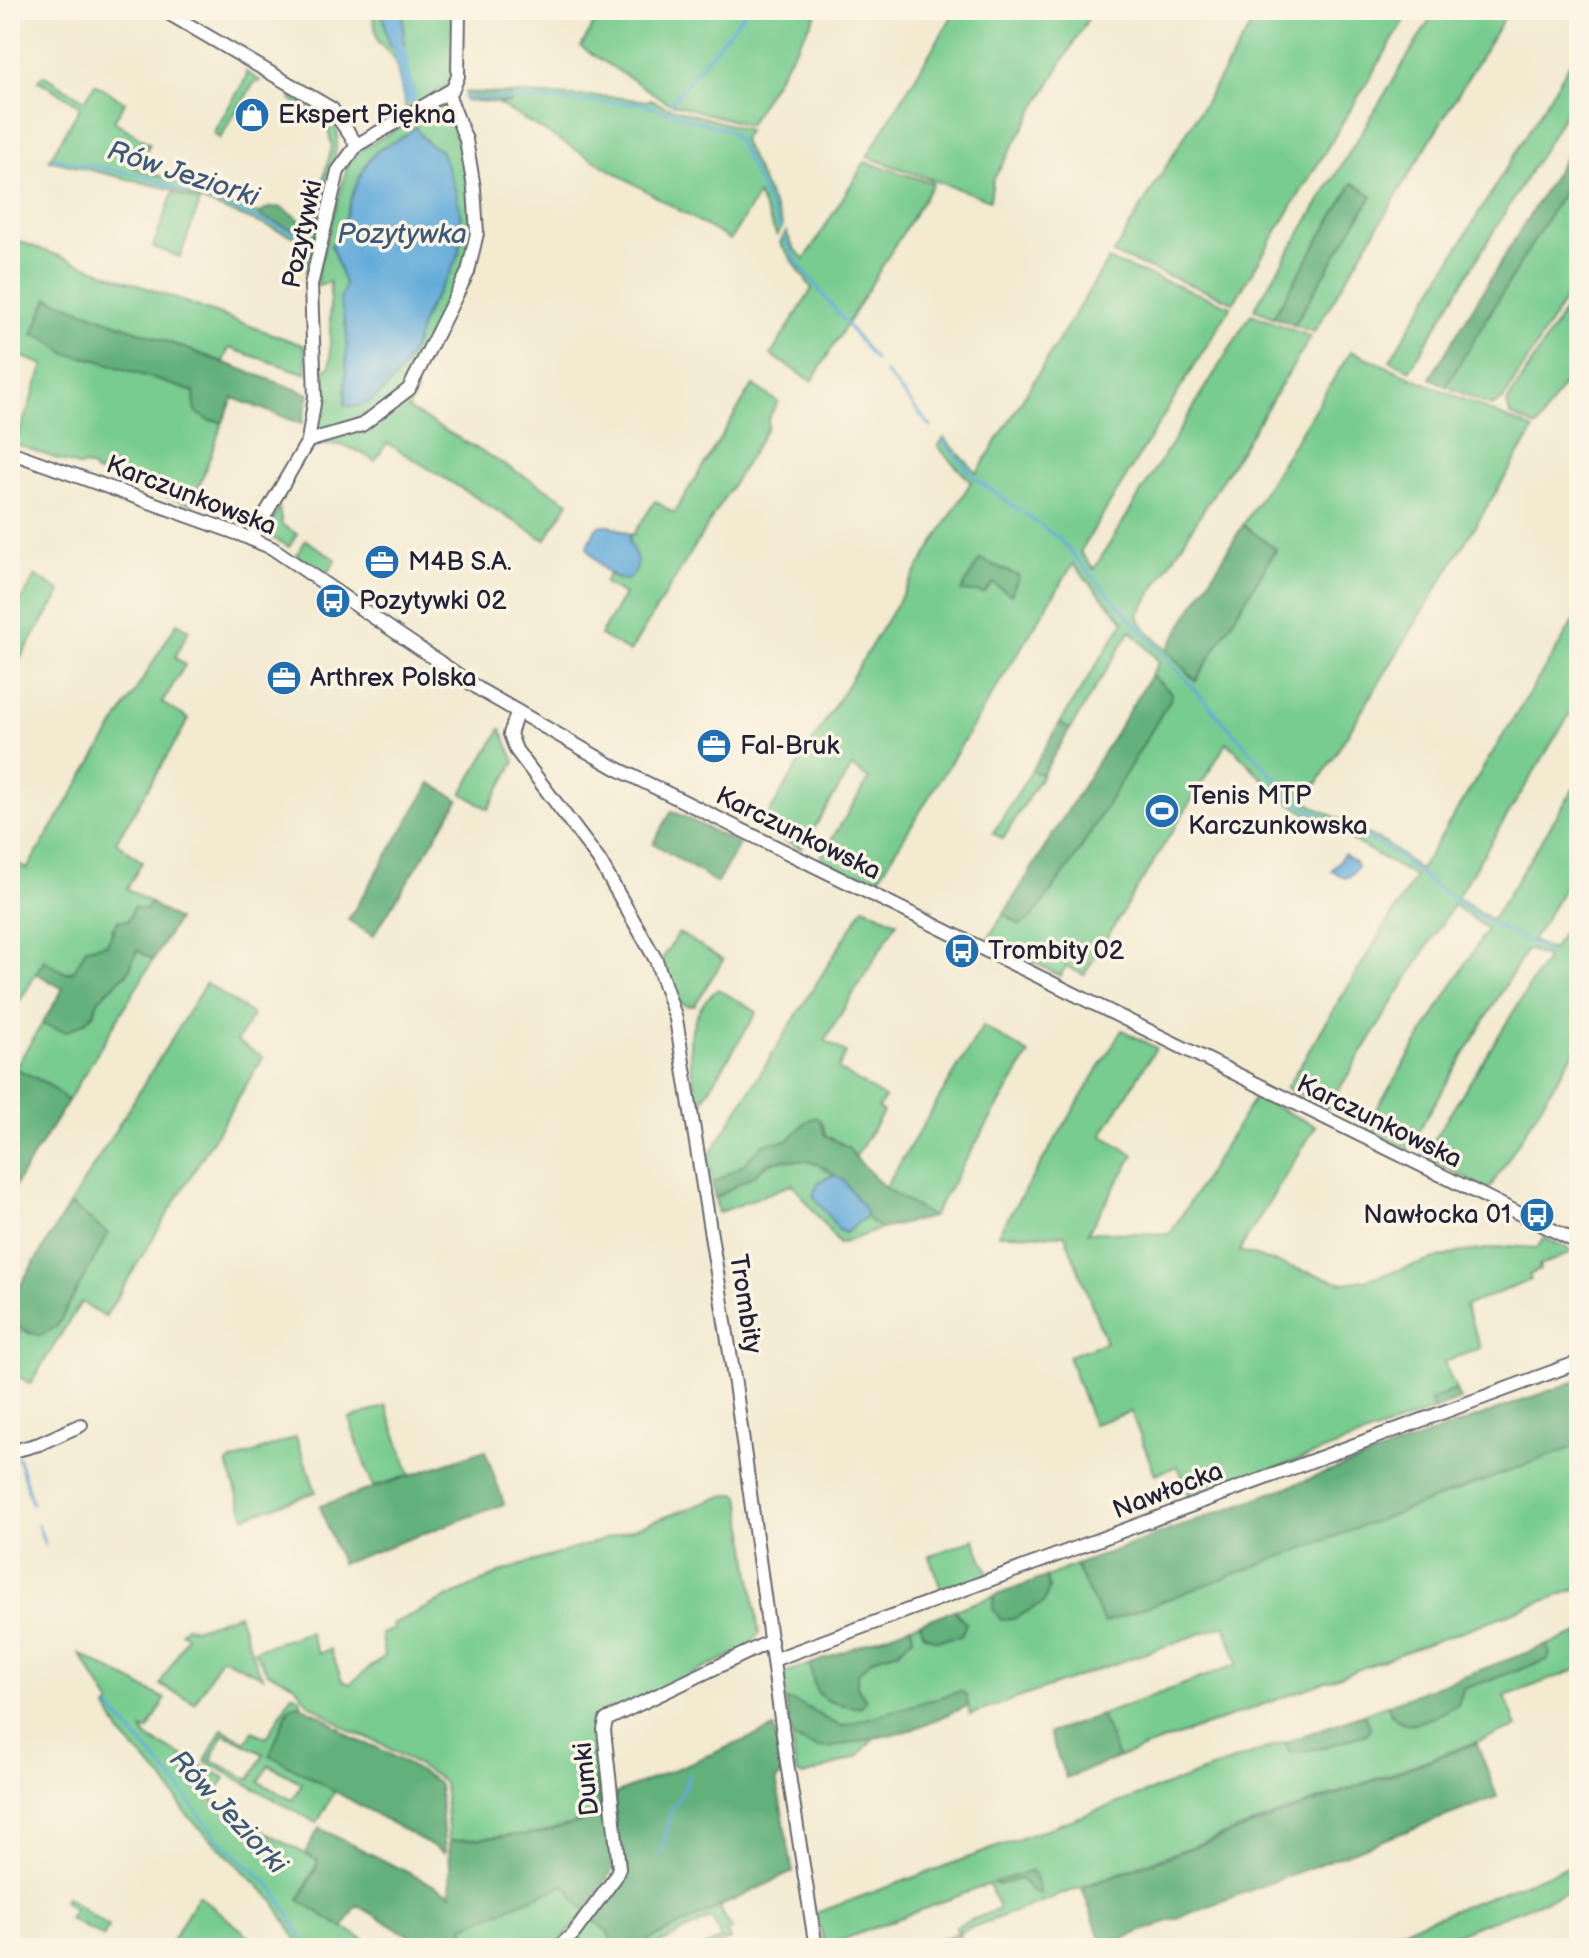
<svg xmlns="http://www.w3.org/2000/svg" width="1589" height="1958" viewBox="0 0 1589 1958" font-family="'Balsamiq Sans',sans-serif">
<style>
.green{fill:#78cc8f;stroke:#4d7765;stroke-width:2;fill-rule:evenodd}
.forest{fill:#62b07a;stroke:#42695a;stroke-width:2}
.water{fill:#62abda;stroke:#42668a;stroke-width:2}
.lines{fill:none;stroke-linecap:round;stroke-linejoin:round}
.stream{stroke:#62abda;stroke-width:3}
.canal{stroke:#62abda;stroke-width:12}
.minor-casing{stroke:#6b686f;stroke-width:16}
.minor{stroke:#fff;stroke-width:12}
.labels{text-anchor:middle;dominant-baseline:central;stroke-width:7;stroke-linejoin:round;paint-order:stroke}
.poi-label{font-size:26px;fill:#22223b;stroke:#fcf5e5;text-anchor:start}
.street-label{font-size:26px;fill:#22223b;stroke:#fcf5e5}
.water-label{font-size:28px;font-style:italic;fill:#3c597b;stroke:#fcf5e5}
</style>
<rect width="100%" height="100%" fill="#fcf5e5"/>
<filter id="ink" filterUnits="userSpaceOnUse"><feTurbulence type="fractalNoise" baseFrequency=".0125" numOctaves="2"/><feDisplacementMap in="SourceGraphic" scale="16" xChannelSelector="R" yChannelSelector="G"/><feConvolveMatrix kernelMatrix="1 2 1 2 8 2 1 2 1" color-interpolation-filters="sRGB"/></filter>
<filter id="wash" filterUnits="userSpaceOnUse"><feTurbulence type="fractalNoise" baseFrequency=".006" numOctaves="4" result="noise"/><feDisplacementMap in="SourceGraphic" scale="32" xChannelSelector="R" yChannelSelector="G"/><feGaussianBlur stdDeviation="1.8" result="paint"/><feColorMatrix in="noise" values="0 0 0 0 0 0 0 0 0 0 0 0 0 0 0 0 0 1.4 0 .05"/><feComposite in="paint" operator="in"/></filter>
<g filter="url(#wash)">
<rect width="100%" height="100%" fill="#f3ead0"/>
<g class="green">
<path d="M372,10H382L389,46H404L403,10H455L453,74L448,86L406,110L395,59L378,42Z"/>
<path d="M602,10H819L748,125L667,102L581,47Z"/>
<path d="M956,10H1093L993,180L990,200L867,157Z"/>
<path d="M1261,10H1411L1234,302L1113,254Z"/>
<path d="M1436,10H1509L1314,332L1294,325L1372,196L1354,183L1273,317L1254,309Z"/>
<path d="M1579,48V90L1410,370L1390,360Z"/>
<path d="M246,72L260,81L254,83L220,138L213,133L246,78Z"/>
<path d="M43,75L85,100L95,84L125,102L114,121L150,144L135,168L202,190L301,233L312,223L332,146L326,121L291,100L296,93L328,113L338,133L332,179L315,237L311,271L306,272V260L301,239L170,189L49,160L81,106L39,81Z"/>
<path d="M511,94L613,97L648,101L650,99L664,106L748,130L742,139L783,226L777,236L758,195L730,240L498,104L511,103Z"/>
<path d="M441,103L449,113L466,166L470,197L472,250L407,387L364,420L319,432L317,427L322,403L319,372L330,367V282L317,286L318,270L348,164L362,149ZM413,131H417L433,148L459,253L423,318L415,345L388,385L379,395L345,404L347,332L344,321L345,285L331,245L339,239C348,211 355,175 376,153C385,143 402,141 413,131Z"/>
<path d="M865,162L933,183L812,381L771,355L812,289L780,243L786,232L794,249L805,259Z"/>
<path d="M1579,166V276L1503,400L1491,406L1446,386Z"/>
<path d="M173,193L200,202L180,257L153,247Z"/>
<path d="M10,238L305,346L307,374L229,348L223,362L48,298L34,334L43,337L67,354L94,359L194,392L208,420L223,422L192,505L95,472L93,468L84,465L80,467L15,444L44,365L10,352Z"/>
<path d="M1108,260L1231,306L1080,552L1094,569L1251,314L1311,337L1138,615L1141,623L1195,681L1276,550L1243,525L1351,351L1534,430L1306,802L1387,844L1420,870L1579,613V699L1457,897L1492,920L1579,780V864L1532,941L1552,950L1579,906V1044L1489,1190L1423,1157L1547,958L1527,949L1407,1150L1365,1128L1487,929L1453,905L1327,1109L1286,1088L1415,877L1297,808L1272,788L1227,742L1084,975L1066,966L1060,976L988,938L1004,914L1020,925L1032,917L1039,909L1079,852L1172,693L1151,675L1159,662L1131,630L1070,729L1060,723L1124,621L1073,564L877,881L933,910L931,913L884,890L865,874L852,873L820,858L869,779L852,767L801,849L760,828L971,482L938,447L944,438L977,473Z"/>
<path d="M1579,287V359L1537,427L1510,415L1507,403Z"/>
<path d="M753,385L778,402L768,419V427L630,652L600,635L624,595L604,583L609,574L617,580L632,548L629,541L630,534L633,535L655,501L674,513Z"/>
<path d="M414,391L417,392L408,409L569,502L545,540L387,443L375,461C354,448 327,434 306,454L310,446Z"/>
<path d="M279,507L282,525L297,534L289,547L271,537L268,531Z"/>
<path d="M306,540L336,560L327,574H322L299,558L297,554Z"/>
<path d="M36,576L61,592L10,675V618Z"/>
<path d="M177,623L189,630L175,657L185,665L162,703L189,719L116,842L142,862L127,889L151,903L146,910L112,928L111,937L106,944L86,948L78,969L65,973L44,961L10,1017V859L27,869Z"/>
<path d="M501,729L515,762L488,809L462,793Z"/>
<path d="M1032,770L1042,775L1003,839L993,833Z"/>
<path d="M864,907L897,922L825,1040L846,1053L838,1069L885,1098L878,1108L883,1112L855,1158L848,1147L825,1135L823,1125L807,1121L788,1141L763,1145L744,1164L712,1184L709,1156Z"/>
<path d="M679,933L723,960L695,1005C676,1010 678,993 672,980C669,974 664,968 660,962Z"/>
<path d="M137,949L153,960L68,1101L46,1083L15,1068L42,1024L66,1032L94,1013L98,1000L129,971Z"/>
<path d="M206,983L253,1015L237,1041L263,1057L105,1317L81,1302L30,1384L17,1375L19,1328L31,1334L92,1262L108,1234L70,1204Z"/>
<path d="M718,989L757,1012L699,1106C688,1066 680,1017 718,989Z"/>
<path d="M983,1026L1029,1054L932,1217L885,1188Z"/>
<path d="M1122,1030L1156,1048L1102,1135L1134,1155L1088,1232L1170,1234L1255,1097L1316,1126L1239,1251L1343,1283L1365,1280L1456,1253L1511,1246L1537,1248L1544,1238L1569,1249V1254L1539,1266L1540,1270L1529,1275L1531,1280L1465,1306L1481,1348L1444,1362L1456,1390L1430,1400L1434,1410L1191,1500L1178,1466L1155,1474L1131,1412L1093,1424L1068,1356L1106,1342L1065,1235L998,1234Z"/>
<path d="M780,1160L814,1161L834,1175L825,1178L845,1233L865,1217L881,1229L839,1244L793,1184L718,1213L715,1198C731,1189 766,1163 780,1160Z"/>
<path d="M386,1406L410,1475L373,1487L349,1419Z"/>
<path d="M296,1437L316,1492L245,1517L227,1463Z"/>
<path d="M1579,1445V1588L1118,1758L1101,1715L1238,1664L1225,1625L970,1715L966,1695L961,1691L842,1726C820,1721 810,1703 785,1700L780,1674L811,1664C813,1703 825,1701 860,1707L866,1700L857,1686L856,1674L872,1659L899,1651L913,1637L911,1626L920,1623L924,1635L966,1623L954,1610L994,1596L993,1609L1049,1588L1046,1577L1075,1565L1105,1622Z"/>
<path d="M737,1494L740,1496L759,1633L751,1646L591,1723L594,1731L600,1733L605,1774L594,1778L600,1816L539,1833L449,1841L444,1784L440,1779L380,1743L351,1731L307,1702L295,1685L267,1672L254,1650L309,1632L318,1654L330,1649L342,1680L350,1684L384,1656L381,1634L394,1629L392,1624L506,1570L599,1541L723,1496Z"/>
<path d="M974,1539L989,1575L943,1595L929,1556Z"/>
<path d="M238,1614L257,1667L263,1677L221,1657L195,1703L160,1685L187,1636L181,1632L186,1626L194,1629Z"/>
<path d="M1579,1633V1669L1505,1696L1517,1727L959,1932L965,1948H916L958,1933L956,1926L999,1909L989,1884L826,1946L815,1914L819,1912L1285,1742L1290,1753L1321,1748L1367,1734L1370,1726L1363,1714L1388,1704L1391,1715L1461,1697L1463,1689L1528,1665L1541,1663L1550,1654L1547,1645Z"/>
<path d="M80,1654L165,1699L148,1731L142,1729L146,1737L225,1778L213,1799L215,1804L318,1861L299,1900L378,1948H302L273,1900L187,1815L164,1780L122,1736L107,1708L111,1704Z"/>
<path d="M292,1694L300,1698L302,1705L298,1704L287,1712L270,1755L335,1791L317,1823L205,1761L222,1729L246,1742L253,1731L267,1738ZM224,1734L264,1754L250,1780L211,1760ZM269,1765L302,1783L292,1800L259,1782Z"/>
<path d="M792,1738L828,1748L874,1738L857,1757L805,1776L798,1774L795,1767Z"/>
<path d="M1579,1863V1888L1418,1948H1353Z"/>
<path d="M565,1885L586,1912L554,1948H468L464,1926Z"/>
<path d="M198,1895L264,1948H168Z"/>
<path d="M66,1897L109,1927L103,1937L69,1918L74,1909L63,1902Z"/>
<path d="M719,1907L732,1929L726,1932L730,1939L712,1948H702L721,1939L712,1918L650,1948H632Z"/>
<path d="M590,1916L608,1932L613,1944L610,1948H563Z"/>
</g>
<g class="forest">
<path d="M465,92L511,94V103L465,101Z"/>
<path d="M1579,134V166L1446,386L1430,378Z"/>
<path d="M1353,183L1372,196L1294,325L1273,317Z"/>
<path d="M280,207L298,218L306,229L301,233L262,217L260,213L268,208Z"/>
<path d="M48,298L309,394L302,424L233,398L223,422L208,420L195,411L194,392L94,359L67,354L43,337L33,334Z"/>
<path d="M1243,525L1276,549L1196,681L1167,650Z"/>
<path d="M980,559L1019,576L1011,595L993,583L984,593L961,591Z"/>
<path d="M1151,675L1172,693L1170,700L1070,866L1032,917L1020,925L1004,914Z"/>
<path d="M1060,723L1070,729L1042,775L1032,770Z"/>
<path d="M431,783L459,800L373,936L348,920Z"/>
<path d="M672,811L739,844L717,883L653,843Z"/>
<path d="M151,903L177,920L153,960L137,950L129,971L98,1000L94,1013L84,1023L66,1032L42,1024L63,989L36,973L44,960C74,979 71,978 86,948L107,944L118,920L128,921L133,907L146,910Z"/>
<path d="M15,1068L46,1083L68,1101L10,1193V1076Z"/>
<path d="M816,1117L821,1121L825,1135L848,1147L856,1158L885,1188L932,1217L881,1229L865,1217L866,1215C838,1173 822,1152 768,1162L756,1174L715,1198L712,1184L744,1164L763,1144L788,1140L807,1121Z"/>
<path d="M70,1204L108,1234L57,1326L41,1336L19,1328L10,1302Z"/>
<path d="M1579,1380V1445L1104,1623L1075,1565Z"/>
<path d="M1456,1390L1460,1400L1434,1410L1430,1400Z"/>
<path d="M485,1450L504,1504L341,1564L320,1506Z"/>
<path d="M1046,1577L1049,1588L1044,1603L1013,1619L1001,1620L993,1609L994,1596Z"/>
<path d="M954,1610L966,1623L961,1636L936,1640L924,1635L920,1623Z"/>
<path d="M911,1626L913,1637L899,1651L872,1659L857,1674V1686L866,1701L860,1708C825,1701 813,1703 811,1664Z"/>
<path d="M1547,1645L1550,1654L1548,1660L1463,1689L1458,1705C1434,1715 1399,1742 1388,1704Z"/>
<path d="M961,1691L966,1695L968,1706L911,1730L829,1748L815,1747L792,1738L785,1700C810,1703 820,1721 842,1726Z"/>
<path d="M298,1704L325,1718L354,1739L380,1749L436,1781L439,1785L445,1853L270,1755L287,1712L291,1706Z"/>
<path d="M1363,1714L1370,1726L1367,1734L1321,1748L1290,1753L1285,1742Z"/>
<path d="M1101,1715L1118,1758L1066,1778L1049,1733Z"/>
<path d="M774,1728L783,1776L776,1779L793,1872L632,1948H610L613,1944L608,1932L590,1916L616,1882L615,1794Z"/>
<path d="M1477,1743L1497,1797L1103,1946L1082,1888Z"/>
<path d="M605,1774L613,1869L586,1912L565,1885L464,1926L468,1948H430L357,1905L343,1928L299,1900L315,1871L318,1861L306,1853L319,1828L451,1894L449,1841L539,1833L600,1817L594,1778Z"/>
<path d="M1032,1870L1040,1894L1031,1891L1020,1879L999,1885L993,1883Z"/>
</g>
<g class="water">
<path d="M382,10H403L404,47L400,50L389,46Z"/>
<path d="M416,126C417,135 431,147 440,150C454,180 467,218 459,251C454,272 436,292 427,311C421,322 419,334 414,346C405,368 373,415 345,405L347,332L340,300L345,285L331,245L339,239C348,211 355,174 376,152C388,141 404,141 416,126Z"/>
<path d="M602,525H610L630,534L629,541C636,556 644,568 627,580C609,580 596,561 587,547L595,530Z"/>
<path d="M1344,854L1355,862L1357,867L1351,875L1345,878L1332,870Z"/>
<path d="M834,1175L843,1180L866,1211L865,1217L845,1233L839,1230L813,1195L819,1182Z"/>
</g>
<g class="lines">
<g class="stream">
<path d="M464,98L638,103L728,130L737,139L780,228"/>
<path d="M670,103L747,10"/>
<path d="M54,158L147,177L299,234"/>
<path d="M784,238L799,264L875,360"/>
<path d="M885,372L931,427"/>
<path d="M943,441L975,478L1058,538L1298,804L1383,846L1450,897L1492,924L1549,952"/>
<path d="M18,1457L32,1503"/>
<path d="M38,1525L45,1545"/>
<path d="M110,1708L172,1778L217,1838L273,1888L308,1948"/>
<path d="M661,1855L672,1808L683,1791L690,1774"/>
</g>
<path class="canal" d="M400,50L410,98"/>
</g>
</g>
<g filter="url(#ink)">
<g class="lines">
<defs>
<g id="minor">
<path d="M163,10L332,109L357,145"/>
<path d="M308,441L362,425L409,389L468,272L477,233L474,188L466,140L448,94"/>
<path d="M10,452L239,534L272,548L482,691L616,768L1579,1243"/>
<path d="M251,539L308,441L315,397L311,285L338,171L357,145L453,89L458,76L459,10"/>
<path d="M517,713L510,734L516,750L599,860L656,960L676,1019L735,1384L787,1763L816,1948"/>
<path d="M10,1332L12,1363L10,1384"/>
<path d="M10,1452L39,1444L81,1425"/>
<path d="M773,1660L1579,1362"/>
<path d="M558,1948L574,1933L615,1878L619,1868L604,1730L606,1720L771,1641"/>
</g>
</defs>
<use href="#minor" class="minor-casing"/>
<use href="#minor" class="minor"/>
</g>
</g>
<defs>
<symbol id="shop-disc" viewBox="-11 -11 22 22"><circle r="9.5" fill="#1f6fb2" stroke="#fcf5e5"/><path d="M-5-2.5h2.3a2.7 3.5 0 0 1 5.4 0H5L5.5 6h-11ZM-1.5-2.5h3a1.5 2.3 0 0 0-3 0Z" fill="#fff"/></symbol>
<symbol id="office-disc" viewBox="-11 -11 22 22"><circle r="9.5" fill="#1f6fb2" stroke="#fcf5e5"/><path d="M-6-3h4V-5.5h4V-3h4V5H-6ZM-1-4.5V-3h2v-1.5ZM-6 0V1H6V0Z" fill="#fff"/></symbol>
<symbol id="bus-disc" viewBox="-11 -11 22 22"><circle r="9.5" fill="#1f6fb2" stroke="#fcf5e5"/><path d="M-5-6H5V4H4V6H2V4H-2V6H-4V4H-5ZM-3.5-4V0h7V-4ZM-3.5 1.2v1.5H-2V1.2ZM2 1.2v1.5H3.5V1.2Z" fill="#fff"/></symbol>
<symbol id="stadium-disc" viewBox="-11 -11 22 22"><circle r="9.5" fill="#1f6fb2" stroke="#fcf5e5"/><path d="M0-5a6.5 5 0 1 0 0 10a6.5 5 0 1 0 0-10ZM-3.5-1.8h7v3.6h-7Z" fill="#fff"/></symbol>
</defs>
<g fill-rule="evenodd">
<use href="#shop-disc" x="232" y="95" width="40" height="40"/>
<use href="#office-disc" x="362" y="542" width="40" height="40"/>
<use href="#bus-disc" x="313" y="581" width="40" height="40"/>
<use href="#office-disc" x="264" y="658" width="40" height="40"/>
<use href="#office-disc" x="694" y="726" width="40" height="40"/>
<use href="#stadium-disc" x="1142" y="791" width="40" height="40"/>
<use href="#bus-disc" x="942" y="931" width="40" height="40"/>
<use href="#bus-disc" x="1517" y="1195" width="40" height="40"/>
</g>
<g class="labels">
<g class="poi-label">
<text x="278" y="115">Ekspert Piękna</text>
<text x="408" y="562">M4B S.A.</text>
<text x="359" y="601">Pozytywki 02</text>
<text x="310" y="678">Arthrex Polska</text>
<text x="740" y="746">Fal-Bruk</text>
<text x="1188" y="796">Tenis MTP<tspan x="1188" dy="30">Karczunkowska</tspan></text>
<text x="988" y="951">Trombity 02</text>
<text x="1511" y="1215" text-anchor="end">Nawłocka 01</text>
</g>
<g class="street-label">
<text transform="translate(303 234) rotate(-78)">Pozytywki</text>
<text transform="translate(191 496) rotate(21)">Karczunkowska</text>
<text transform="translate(798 834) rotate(26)">Karczunkowska</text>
<text transform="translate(1379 1122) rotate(26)">Karczunkowska</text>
<text transform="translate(745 1304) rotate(81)">Trombity</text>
<text transform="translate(1168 1491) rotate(-21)">Nawłocka</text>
<text transform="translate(587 1779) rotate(-96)">Dumki</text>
</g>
<g class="water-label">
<text transform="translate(183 174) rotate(18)">Rów Jeziorki</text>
<text x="402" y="234">Pozytywka</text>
<text transform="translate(228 1812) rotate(47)">Rów Jeziorki</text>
</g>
</g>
<rect width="1589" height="1958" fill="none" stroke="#fcf5e5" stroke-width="40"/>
</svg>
